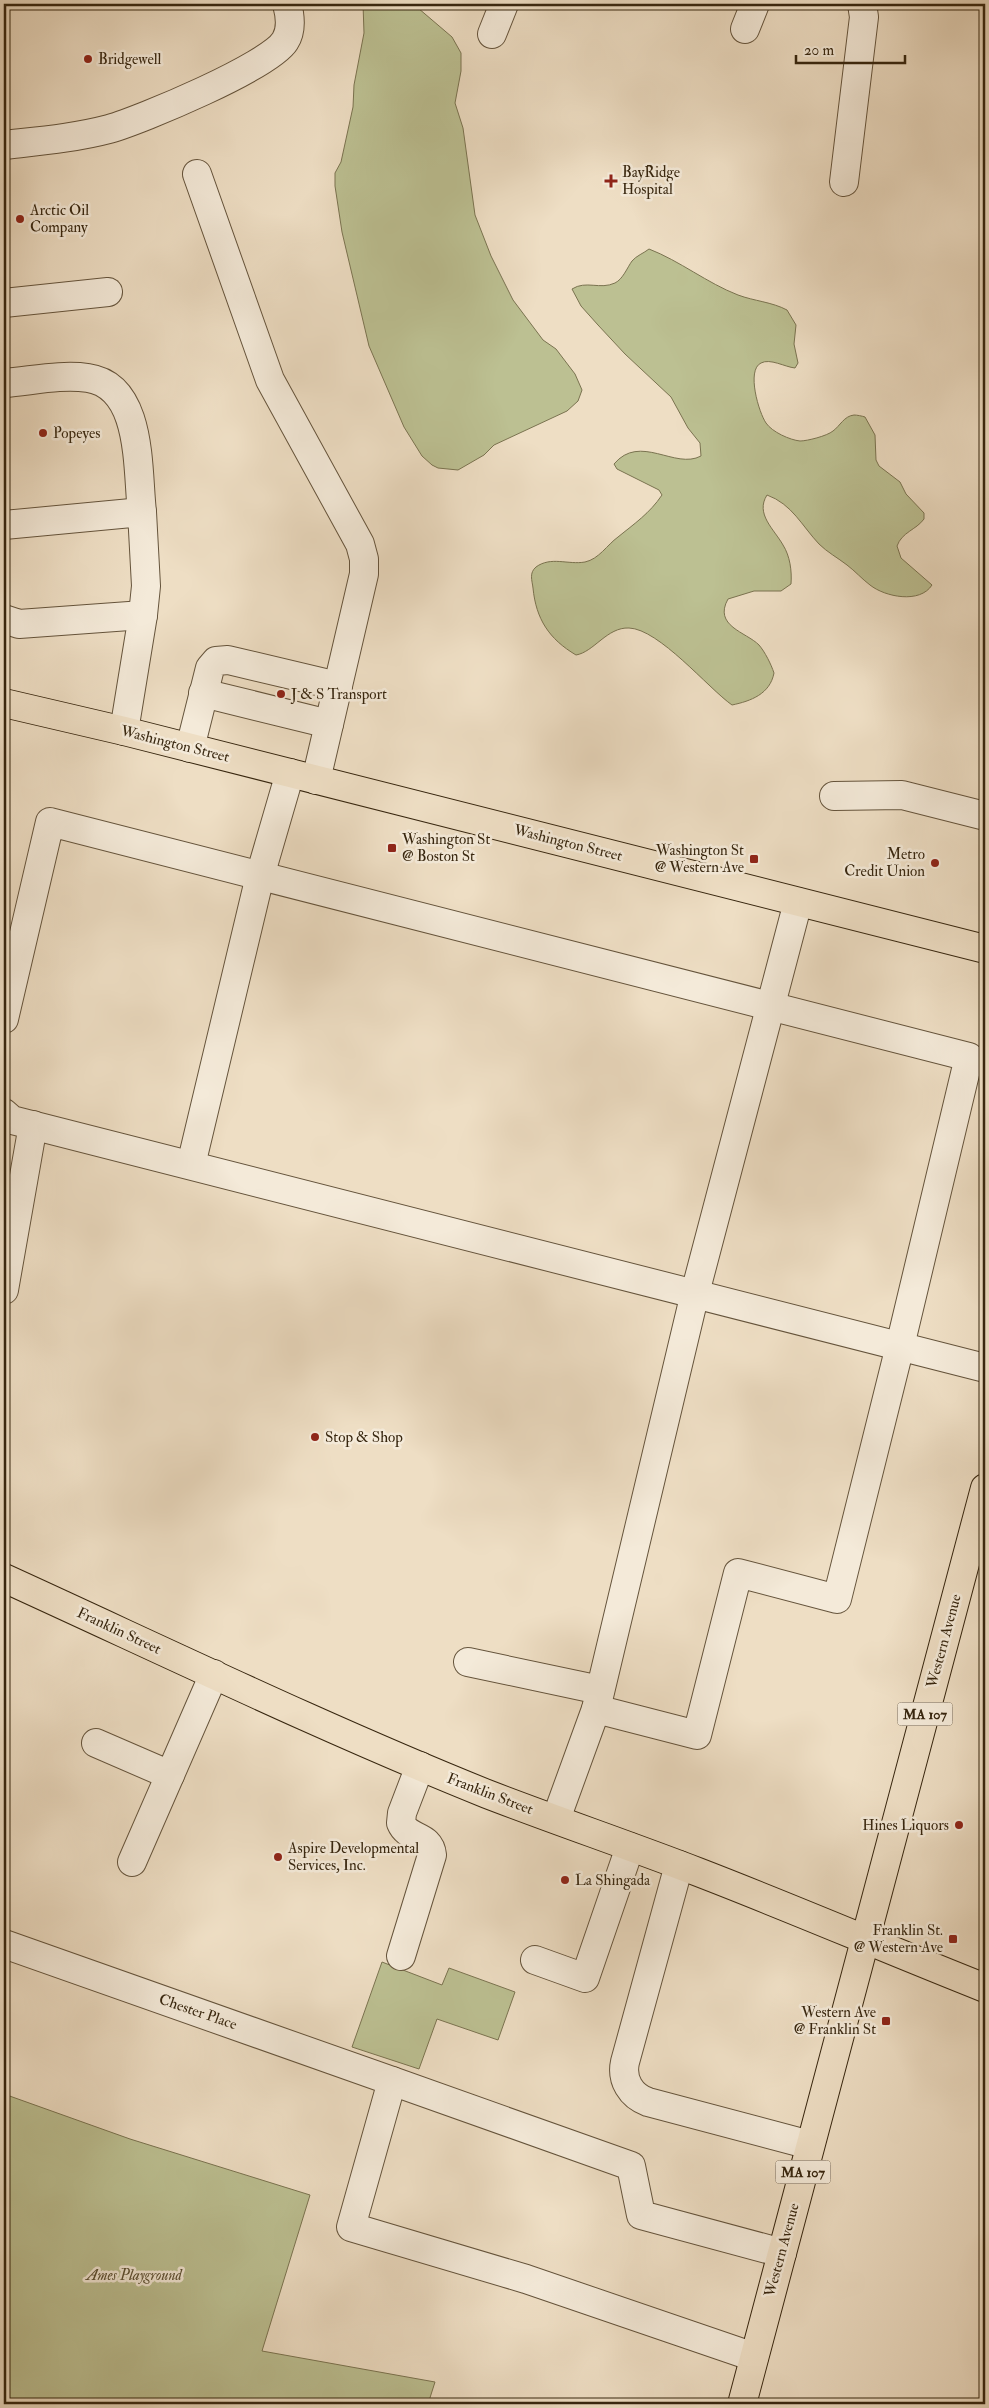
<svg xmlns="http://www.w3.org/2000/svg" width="989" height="2408" viewBox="0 0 989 2408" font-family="'IM FELL Double Pica',serif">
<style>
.green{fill:#bcc092;stroke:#7a7350}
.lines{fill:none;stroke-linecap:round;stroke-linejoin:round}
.minor-casing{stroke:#65543c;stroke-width:30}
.major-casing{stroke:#37260f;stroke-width:30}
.minor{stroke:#f4ead9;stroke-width:28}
.major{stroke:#eedec4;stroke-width:28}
.poi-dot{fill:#8f2418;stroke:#f4ead9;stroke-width:2}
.labels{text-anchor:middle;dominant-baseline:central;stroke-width:5;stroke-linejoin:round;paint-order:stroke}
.shield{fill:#f4ead9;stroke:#70614c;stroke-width:1}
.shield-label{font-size:14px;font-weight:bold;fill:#37260f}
.poi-label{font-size:15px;fill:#37260f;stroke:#f4ead9;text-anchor:start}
.street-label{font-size:15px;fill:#37260f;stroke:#f4ead9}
.park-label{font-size:15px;font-style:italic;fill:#584c30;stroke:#f4ead9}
</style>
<rect width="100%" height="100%" fill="#eedec4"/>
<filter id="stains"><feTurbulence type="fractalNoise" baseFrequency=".004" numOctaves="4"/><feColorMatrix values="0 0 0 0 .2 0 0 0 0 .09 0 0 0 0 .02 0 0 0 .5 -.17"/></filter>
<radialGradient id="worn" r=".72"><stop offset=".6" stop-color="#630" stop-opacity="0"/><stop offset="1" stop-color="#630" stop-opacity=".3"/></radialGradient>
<g class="green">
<path d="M363,4H416L418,8L452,37L461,53V71L455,103L463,128L475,215L491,256L513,300L543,340L556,349L575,374L582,390L578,401L567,411L494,445L484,455L458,470L438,468L432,465L422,456L404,427L369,346L342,232L335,186V173L341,162L353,107L354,85L364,33Z"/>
<path d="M649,249C680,261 707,283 738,295C754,301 772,302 787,310L796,325L794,344L798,363L795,368C785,367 770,358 761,363C746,370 759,413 766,423C772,432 790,440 800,441C807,441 827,436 833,431C840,426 844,416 854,415C857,415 862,416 865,417L875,435L876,460L879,466L900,482L906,494L924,513V519C916,530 902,532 897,546L901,558L932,585C920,604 885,597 870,585C862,579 855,571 847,565C838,558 827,552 819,544C802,526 792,504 767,495C755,514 774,529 783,545C790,556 792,571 791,584L781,591H754L728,599C713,626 746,632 759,645C765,652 771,664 774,673C770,694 751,701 732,705C708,688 659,629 629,628C607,627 594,652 576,655C549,639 536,619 533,588C532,580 529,573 536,567C551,556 568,565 585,562C599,559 607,545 618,537C634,524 650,513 662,495L659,490L617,469L614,464C640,433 675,470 701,456L700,443L688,428L671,397L625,354L598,325L581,306L572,289C586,280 600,290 615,283C623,279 627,268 632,261C636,256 644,253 649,249Z"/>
<path d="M382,1962L442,1985L449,1968L515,1992L498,2040L437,2019L419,2069L352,2047Z"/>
<path d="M4,2094L130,2139L310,2195L262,2351L435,2382L428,2404H4Z"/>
</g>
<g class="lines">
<defs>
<g id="minor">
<path d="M745,29L755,4"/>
<path d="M492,34L504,4"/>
<path d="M4,145C39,141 75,138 109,129C141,120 270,66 285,41C292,30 290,15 287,4"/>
<path d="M197,174L270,380L360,544L364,559V574L316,780"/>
<path d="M844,182L864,17L862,4"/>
<path d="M4,303L108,292"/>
<path d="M4,383C31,381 61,374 88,378C143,386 137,469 142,512"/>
<path d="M4,525L142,512L146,586L143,615L124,731"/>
<path d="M4,619L19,624L143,615"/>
<path d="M203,693L329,724"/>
<path d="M190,748L210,668L216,661L228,660L338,686"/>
<path d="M834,796L902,795L985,816"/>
<path d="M4,1019L50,822L969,1057L900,1346L837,1599L738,1573L697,1735L596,1709"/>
<path d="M4,1113L12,1120L985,1368"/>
<path d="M191,1165L260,876L290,773"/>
<path d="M4,1290L33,1125"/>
<path d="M468,1662L600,1690"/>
<path d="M96,1743L170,1775L214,1674"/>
<path d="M556,1819L596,1709L695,1293L798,902"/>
<path d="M132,1862L170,1775"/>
<path d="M679,1865L625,2062C621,2080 631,2096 648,2102L810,2145"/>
<path d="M4,1944L392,2081"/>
<path d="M401,1956L432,1855C430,1834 408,1840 401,1823L402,1813L420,1766"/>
<path d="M535,1960L585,1978L630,1847"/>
<path d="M754,2357L526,2279L351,2227L392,2081L631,2166L641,2215L782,2253"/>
</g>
<g id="major">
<path d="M4,703L124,731L985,949"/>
<path d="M4,1578C164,1651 323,1728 487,1794C557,1821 628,1845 698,1872C794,1909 889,1950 985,1988"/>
<path d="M742,2404L985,1488"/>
</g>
</defs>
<use href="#minor" class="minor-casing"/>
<use href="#major" class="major-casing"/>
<use href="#minor" class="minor"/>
<use href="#major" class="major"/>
</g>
<g class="poi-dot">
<circle cx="88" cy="59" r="5"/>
<path d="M608.5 173.5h5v5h5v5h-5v5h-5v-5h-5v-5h5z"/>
<circle cx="20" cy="219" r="5"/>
<circle cx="43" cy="433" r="5"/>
<circle cx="281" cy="694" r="5"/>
<rect x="387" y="843" width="10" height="10" rx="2.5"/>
<rect x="749" y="854" width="10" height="10" rx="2.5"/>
<circle cx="935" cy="863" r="5"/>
<circle cx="315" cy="1437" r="5"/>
<circle cx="959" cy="1825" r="5"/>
<circle cx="278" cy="1857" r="5"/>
<circle cx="565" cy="1880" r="5"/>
<rect x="948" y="1934" width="10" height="10" rx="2.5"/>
<rect x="881" y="2016" width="10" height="10" rx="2.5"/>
</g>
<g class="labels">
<g class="shield">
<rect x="897.5" y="1702.5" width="55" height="23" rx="4"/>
<rect x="775.5" y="2160.5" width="55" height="23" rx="4"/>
</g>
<g class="shield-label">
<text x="925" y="1714">MA 107</text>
<text x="803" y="2172">MA 107</text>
</g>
<g class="poi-label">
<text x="98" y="59">Bridgewell</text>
<text x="622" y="172">BayRidge<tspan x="622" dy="17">Hospital</tspan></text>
<text x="30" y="210">Arctic Oil<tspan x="30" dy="17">Company</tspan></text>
<text x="53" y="433">Popeyes</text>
<text x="291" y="694">J &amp; S Transport</text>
<text x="402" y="839">Washington St<tspan x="402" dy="17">@ Boston St</tspan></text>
<text x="744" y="850" text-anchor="end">Washington St<tspan x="744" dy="17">@ Western Ave</tspan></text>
<text x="925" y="854" text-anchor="end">Metro<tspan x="925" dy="17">Credit Union</tspan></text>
<text x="325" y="1437">Stop &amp; Shop</text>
<text x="949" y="1825" text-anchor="end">Hines Liquors</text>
<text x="288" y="1848">Aspire Developmental<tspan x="288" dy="17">Services, Inc.</tspan></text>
<text x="575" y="1880">La Shingada</text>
<text x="943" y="1930" text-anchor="end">Franklin St.<tspan x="943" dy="17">@ Western Ave</tspan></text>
<text x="876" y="2012" text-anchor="end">Western Ave<tspan x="876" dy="17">@ Franklin St</tspan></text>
</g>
<g class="street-label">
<text transform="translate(175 744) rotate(14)">Washington Street</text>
<text transform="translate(568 843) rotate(14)">Washington Street</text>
<text transform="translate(119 1631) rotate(25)">Franklin Street</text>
<text transform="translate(944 1641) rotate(-75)">Western Avenue</text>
<text transform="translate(490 1794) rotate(21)">Franklin Street</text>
<text transform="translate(198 2012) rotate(19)">Chester Place</text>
<text transform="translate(782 2250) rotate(-75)">Western Avenue</text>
</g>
<g class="park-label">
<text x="134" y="2275">Ames Playground</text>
</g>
</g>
<rect width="989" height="2408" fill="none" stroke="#eedec4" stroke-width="20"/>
<rect x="5" y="5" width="979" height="2398" fill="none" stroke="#37260f" stroke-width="2.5"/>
<rect x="10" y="10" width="969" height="2388" fill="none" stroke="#37260f"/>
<path d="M796 55v8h109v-8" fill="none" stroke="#37260f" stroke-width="2.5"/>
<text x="804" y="55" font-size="15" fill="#37260f" stroke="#f4ead9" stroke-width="4" paint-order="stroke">20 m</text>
<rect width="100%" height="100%" filter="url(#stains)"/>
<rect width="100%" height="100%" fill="url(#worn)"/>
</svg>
